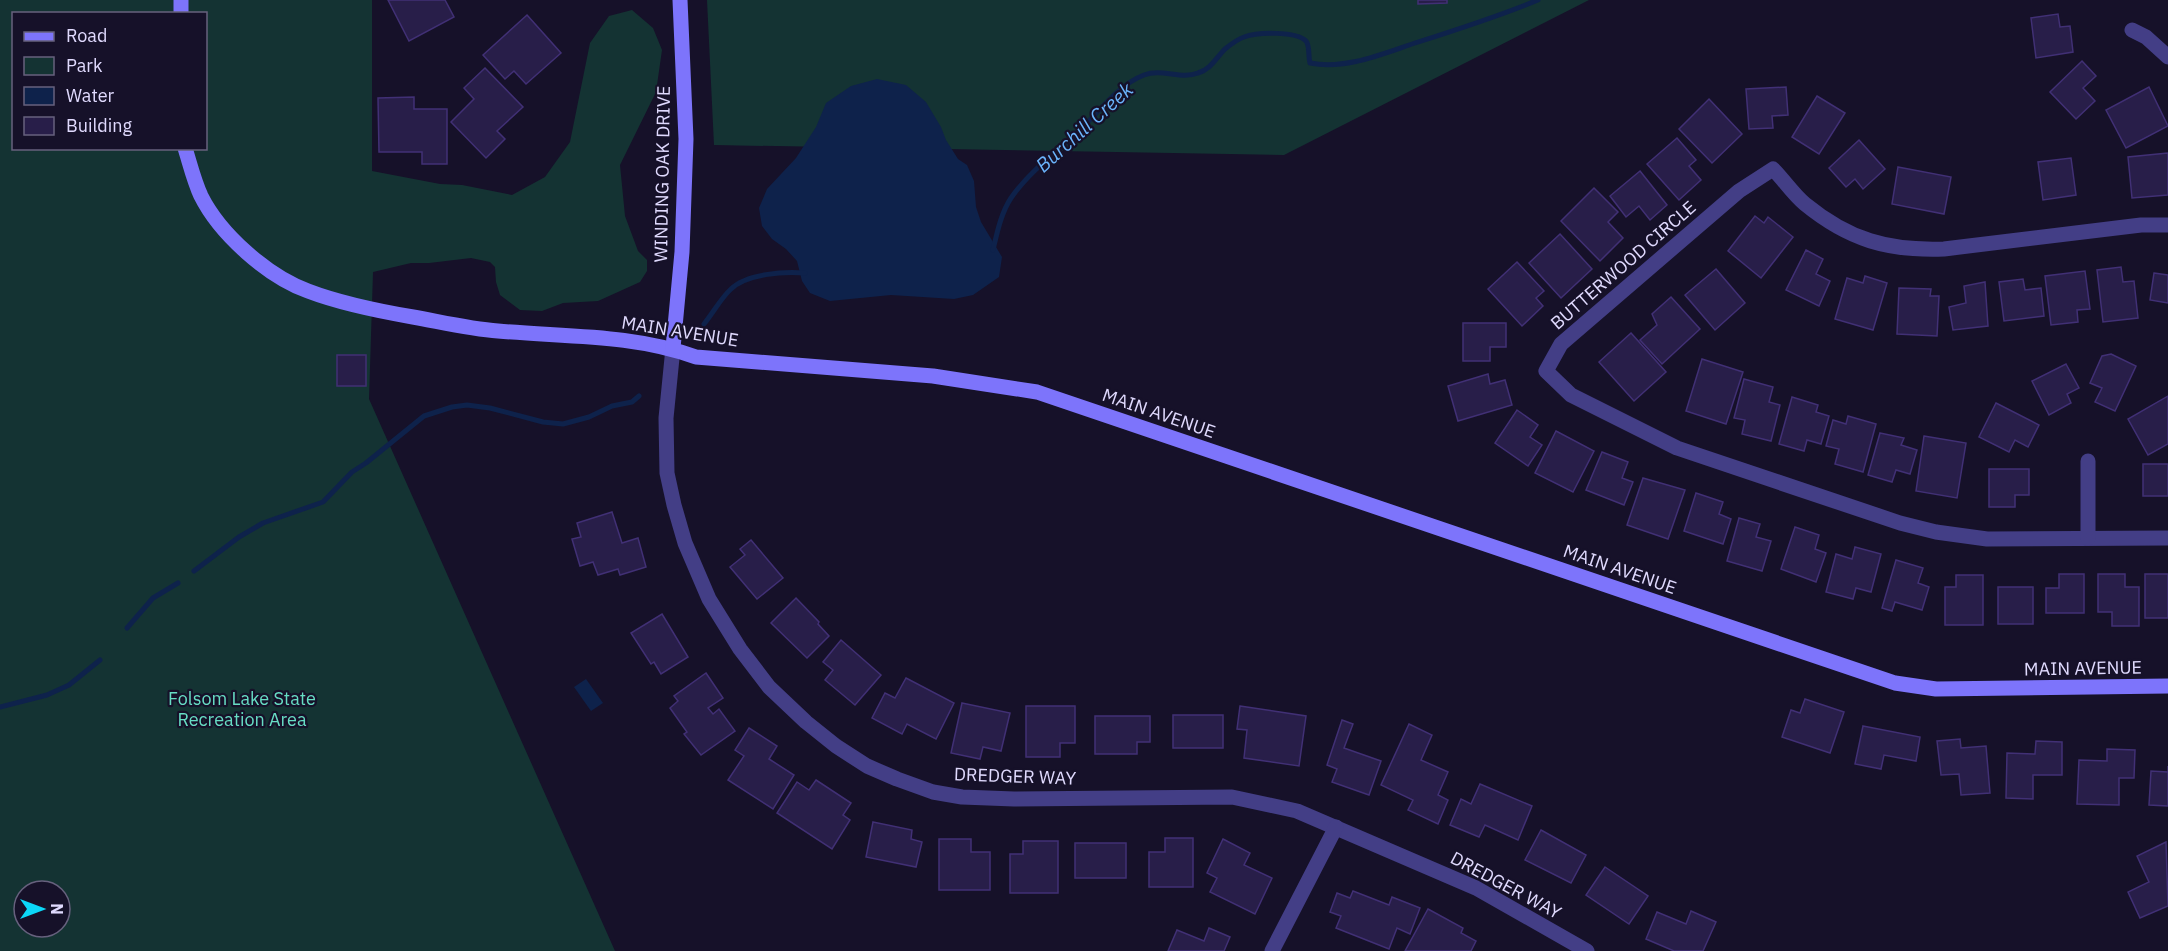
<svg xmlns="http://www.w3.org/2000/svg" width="2168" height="951" viewBox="0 0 2168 951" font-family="'IBM Plex Sans',sans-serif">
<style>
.green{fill:#143333;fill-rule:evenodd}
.water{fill:#0e224b}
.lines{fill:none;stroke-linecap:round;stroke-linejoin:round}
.stream{stroke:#0e224b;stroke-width:5}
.building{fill:#281e49;stroke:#413075;stroke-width:1.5}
.street{stroke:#433e86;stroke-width:15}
.secondary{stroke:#7d74fb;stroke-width:15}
.labels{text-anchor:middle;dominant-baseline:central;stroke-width:4.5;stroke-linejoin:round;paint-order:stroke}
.street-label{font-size:18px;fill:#e0dafe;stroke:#161129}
.park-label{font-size:18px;fill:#67ddc4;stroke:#161129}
.water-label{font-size:20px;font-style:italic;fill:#6bb3fb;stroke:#161129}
</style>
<rect width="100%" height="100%" fill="#161129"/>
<g class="green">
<path d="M0,0H372V171L440,184L462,185L512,195L545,177L570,142L590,43L609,16L632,10L653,28L662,50L656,92L620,165L625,216L638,251L647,260V271L640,282L598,301L563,303L542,311L520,310L500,295L496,282L495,267L490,262L471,258L429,263H411L373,272L369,399L615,951H0ZM14,14H206V148H14ZM24,891H60V927H24Z"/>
<path d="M707,0H1589L1284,155L714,145Z"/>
</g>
<g class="water">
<path d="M877,79L906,85L926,102L941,127L946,140L958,159L967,165L974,181L976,207L981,222L1002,257L999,277L973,295L954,299L891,295L830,301L810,293L802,281L797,261L786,249L772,239L762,226L759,208L767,189L796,158L816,127L826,103L851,86Z"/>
<path d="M586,679L603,703L591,711L574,687Z"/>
</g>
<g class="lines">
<g class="stream">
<path d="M993,250C997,233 1001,213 1011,198C1029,172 1056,152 1079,131C1099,112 1118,85 1144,75C1162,68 1181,80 1198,73C1211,69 1216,58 1225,49C1230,45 1238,39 1244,37C1257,32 1296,31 1306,41C1310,46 1308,56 1310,63C1345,70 1382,54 1415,43C1456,30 1497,17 1538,0"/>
<path d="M704,324C713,313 721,298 731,289C746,274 784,271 805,273"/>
<path d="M194,571L239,537L263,523L323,502L352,472L366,463L424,416L452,407L467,405L490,408L543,422L563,424L589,417L612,406L632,402L639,396"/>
<path d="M127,628L153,598L178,583"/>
<path d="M0,707L47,695L69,685L100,660"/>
</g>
</g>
<g class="building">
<path d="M388,0H445L454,17L409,41Z"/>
<path d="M1418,0H1447V3L1418,4Z"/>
<path d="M2058,14L2060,27L2070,26L2073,52L2036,58L2031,18Z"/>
<path d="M527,15L561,53L526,84L514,71L505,79L483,55Z"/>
<path d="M2082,61L2096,76L2083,88L2095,101L2076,119L2050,92Z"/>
<path d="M485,68L523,107L497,131L505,139L486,158L451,122L474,99L464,88Z"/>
<path d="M1786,87L1788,115L1772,116L1773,128L1749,129L1746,89Z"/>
<path d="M2149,87L2168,126L2126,148L2106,110Z"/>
<path d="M1817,96L1845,113L1819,154L1792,137Z"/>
<path d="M414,97V109H447V164H422V152H379L378,98Z"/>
<path d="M1709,99L1742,134L1712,163L1679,129Z"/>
<path d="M1677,138L1696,160L1689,166L1701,180L1679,200L1647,164Z"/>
<path d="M1859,140L1885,169L1863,189L1855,179L1846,187L1829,168Z"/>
<path d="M2168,153V195L2132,198L2128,157Z"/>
<path d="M2071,158L2076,195L2043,200L2038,162Z"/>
<path d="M1898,167L1951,177L1944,214L1892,204Z"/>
<path d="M1640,171L1667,205L1650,220L1639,206L1626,217L1610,196Z"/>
<path d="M1594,188L1618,212L1608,222L1623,238L1600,261L1561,221Z"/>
<path d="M1755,216L1764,223L1768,217L1793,237L1761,278L1728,251Z"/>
<path d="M1560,234L1592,269L1561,298L1529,263Z"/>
<path d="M1806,250L1823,259L1816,274L1830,281L1819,306L1786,290Z"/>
<path d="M1517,262L1544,291L1536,298L1543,306L1522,326L1488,289Z"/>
<path d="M2121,267L2123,282L2134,281L2138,318L2103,322L2097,270Z"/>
<path d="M1716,269L1745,303L1715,330L1685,295Z"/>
<path d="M2085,271L2090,309L2077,310L2078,322L2051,325L2045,276Z"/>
<path d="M2154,273L2168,275V303L2150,300Z"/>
<path d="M1865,276L1887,283L1873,330L1835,319L1847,278L1863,283Z"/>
<path d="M2023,279L2025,290L2041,288L2044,316L2004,321L1999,282Z"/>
<path d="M1985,282L1988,326L1953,330L1949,307L1966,303L1964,286Z"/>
<path d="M1899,288L1931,289L1930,296H1939L1937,336L1897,334Z"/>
<path d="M1671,297L1700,329L1662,364L1640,340L1657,325L1652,314Z"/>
<path d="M1463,323H1506V347H1490V361H1463Z"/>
<path d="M1631,333L1666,372L1634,401L1599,362Z"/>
<path d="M2111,354L2136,366L2115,411L2095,402L2102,388L2090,383L2102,356Z"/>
<rect x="337" y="355" width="29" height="31"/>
<path d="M1702,359L1743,372L1726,424L1686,411Z"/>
<path d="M2066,364L2079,388L2067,394L2071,403L2049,415L2032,381Z"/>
<path d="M1488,374L1490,384L1505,380L1512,405L1458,421L1448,386Z"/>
<path d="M1744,379L1773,387L1769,402L1780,405L1771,441L1742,434L1745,420L1734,418Z"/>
<path d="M2168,396V444L2148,455L2128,419Z"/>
<path d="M1792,397L1818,405L1816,412L1829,416L1821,444L1807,440L1804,451L1779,444Z"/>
<path d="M1996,403L2039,425L2028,447L2015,440L2009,452L1979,437Z"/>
<path d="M1517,410L1538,425L1530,437L1542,445L1528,466L1495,443Z"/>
<path d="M1848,416L1876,424L1863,472L1835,464L1839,449L1826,446L1833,420L1846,424Z"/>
<path d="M1556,431L1594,451L1573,492L1535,473Z"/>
<path d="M1880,433L1904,438L1901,445L1917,450L1910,474L1896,470L1892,482L1868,475Z"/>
<path d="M1924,436L1966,443L1957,498L1916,491Z"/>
<path d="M1602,452L1628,462L1622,478L1633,482L1624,505L1586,490Z"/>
<rect x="2143" y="464" width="25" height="32"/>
<path d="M1989,469H2029V495H2015V507H1989Z"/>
<path d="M1643,478L1685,490L1668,539L1627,525Z"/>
<path d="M1696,493L1723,502L1719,514L1731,519L1723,544L1684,531Z"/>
<path d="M612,512L622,543L638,538L646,567L620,575L618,569L598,575L593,562L580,566L572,539L581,537L577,523Z"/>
<path d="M1739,518L1760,524L1756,537L1771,541L1762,571L1727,561Z"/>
<path d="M1795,527L1819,535L1815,549L1826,553L1816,582L1781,569Z"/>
<path d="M751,540L783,578L757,599L730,567L745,555L740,549Z"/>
<path d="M1855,547L1881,554L1871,592L1856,588L1853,599L1826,592L1836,554L1852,559Z"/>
<path d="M1896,560L1923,568L1918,583L1929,587L1922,610L1895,602L1892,611L1882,608Z"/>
<path d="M2059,574H2084V613H2046V588H2059Z"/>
<path d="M2098,574H2125V587H2139V626H2112V612H2098Z"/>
<rect x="2145" y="574" width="23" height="44"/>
<path d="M1956,575H1983V625H1945V587H1956Z"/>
<rect x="1998" y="587" width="35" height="37"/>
<path d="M796,598L819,622L818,624L829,636L807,658L771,623Z"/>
<path d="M662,614L688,657L661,674L654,662L651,664L631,633Z"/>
<path d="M841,640L881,675L855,705L825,680L833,670L823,662Z"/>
<path d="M706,673L723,698L708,708L713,714L719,709L735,731L701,755L684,734L687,732L670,708L678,701L674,696Z"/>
<path d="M906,678L954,703L936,739L907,724L902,734L872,718L885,693L895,698Z"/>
<path d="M1805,699L1844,712L1830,753L1782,737L1791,710L1800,713Z"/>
<path d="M962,703L1010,713L1001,751L983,747L980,759L951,753Z"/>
<path d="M1026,706H1075V743H1060V757H1026Z"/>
<path d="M1240,706L1306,716L1299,766L1244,758L1247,730L1237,729Z"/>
<rect x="1173" y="715" width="50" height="33"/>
<path d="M1095,716H1150V742H1137V754H1095Z"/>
<path d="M1342,720L1353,724L1344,748L1381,761L1369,795L1332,782L1337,769L1327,765Z"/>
<path d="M1409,724L1432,735L1421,760L1448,772L1438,795L1448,800L1438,824L1408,810L1413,800L1381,785Z"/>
<path d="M1863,726L1920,737L1916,761L1884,755L1881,769L1855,764Z"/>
<path d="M749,728L777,746L769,759L794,775L773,809L728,780L744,756L735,750Z"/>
<path d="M1960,739L1961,748L1986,746L1990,793L1961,795L1959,774L1941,775L1937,741Z"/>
<path d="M2036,741L2062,742V775H2033V799L2006,798L2007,753L2035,754Z"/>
<path d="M2107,749L2135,750L2134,778H2119V805L2077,804L2079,760L2107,761Z"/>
<path d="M2168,766V806L2149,805L2151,771L2168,772Z"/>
<path d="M816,780L851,803L843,815L850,820L832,849L777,813L797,782L809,790Z"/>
<path d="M1480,784L1532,806L1518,840L1485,825L1479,837L1450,825L1461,799L1471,804Z"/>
<path d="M873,822L912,830L911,839L922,842L916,867L866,857Z"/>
<path d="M1541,830L1586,855L1571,883L1525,860Z"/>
<path d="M1165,838H1193V887H1149V852H1165Z"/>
<path d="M939,839H971V852H990V890H939Z"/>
<path d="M1223,839L1250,853L1244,865L1272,878L1255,914L1210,892L1217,878L1207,873Z"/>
<path d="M1023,841H1058V893H1010V854H1023Z"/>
<path d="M2166,842L2168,906L2140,918L2128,892L2149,882L2137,856Z"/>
<rect x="1075" y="843" width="51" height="35"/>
<path d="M1605,867L1648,896L1629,924L1586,895Z"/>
<path d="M1353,891L1389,905L1392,897L1420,908L1410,934L1397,928L1389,949L1336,928L1341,916L1330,912L1337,893L1350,898Z"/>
<path d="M1428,909L1463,928L1461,933L1476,941L1471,951H1405Z"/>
<path d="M1691,911L1716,922L1703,951H1674L1646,939L1657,912L1686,924Z"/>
<path d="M1209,928L1230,937L1224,951H1168L1177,930L1204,941Z"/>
</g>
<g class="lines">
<g class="street">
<path d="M2132,30L2146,37L2168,57"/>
<path d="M2168,225H2141L1944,249C1888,251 1849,240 1805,204C1793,194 1784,180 1773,169L1739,191L1561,344L1546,371L1571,395L1677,448L1900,523L1936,532L1987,539L2168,538"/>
<path d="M673,348L666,418L667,473L674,505L685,543L709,599L740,649L769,687L806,722L836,746L867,766L897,779L933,792L962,797L1014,799L1232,797L1297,811L1476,888L1587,951"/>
<path d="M2088,461V538"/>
<path d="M1272,951L1336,827"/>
</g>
<g class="secondary">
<path d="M181,14V0"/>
<path d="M185,148C190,164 194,181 201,196C220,234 267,276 308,291C342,304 378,311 413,317C441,322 470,329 498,331C565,337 633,334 696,357L933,376L1037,392L1895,683L1936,689L2168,686"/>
<path d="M673,348L682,252L686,139L680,0"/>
</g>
</g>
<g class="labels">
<g class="street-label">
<text transform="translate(662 174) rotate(-89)">WINDING OAK DRIVE</text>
<text transform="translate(1623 265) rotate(-41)">BUTTERWOOD CIRCLE</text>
<text transform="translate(680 331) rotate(9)">MAIN AVENUE</text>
<text transform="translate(1159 413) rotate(19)">MAIN AVENUE</text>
<text transform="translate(1620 569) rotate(19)">MAIN AVENUE</text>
<text transform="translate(2083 668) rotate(-1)">MAIN AVENUE</text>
<text transform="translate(1015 776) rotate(2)">DREDGER WAY</text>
<text transform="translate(1506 885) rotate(28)">DREDGER WAY</text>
</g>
<g class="park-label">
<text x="242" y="698">Folsom Lake State<tspan x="242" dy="21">Recreation Area</tspan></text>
</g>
<g class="water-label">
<text transform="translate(1084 127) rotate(-42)">Burchill Creek</text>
</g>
</g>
<rect x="12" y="12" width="195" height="138" fill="#161129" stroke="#67617e" stroke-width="1.5"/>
<rect x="24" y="32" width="30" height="9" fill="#7d74fb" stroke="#67617e" stroke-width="1.5"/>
<text x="66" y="42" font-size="18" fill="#e0dafe">Road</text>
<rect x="24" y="57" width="30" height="18" fill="#143333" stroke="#67617e" stroke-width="1.5"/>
<text x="66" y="72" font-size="18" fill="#e0dafe">Park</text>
<rect x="24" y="87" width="30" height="18" fill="#0e224b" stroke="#67617e" stroke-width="1.5"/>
<text x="66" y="102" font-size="18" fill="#e0dafe">Water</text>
<rect x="24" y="117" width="30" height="18" fill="#281e49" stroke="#67617e" stroke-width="1.5"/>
<text x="66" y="132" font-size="18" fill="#e0dafe">Building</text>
<g transform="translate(42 909) rotate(90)"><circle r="28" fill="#161129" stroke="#67617e" stroke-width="1.5"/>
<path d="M0-4.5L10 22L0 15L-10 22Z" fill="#0cd7f8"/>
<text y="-9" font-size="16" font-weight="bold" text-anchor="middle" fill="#e0dafe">N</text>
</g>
</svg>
